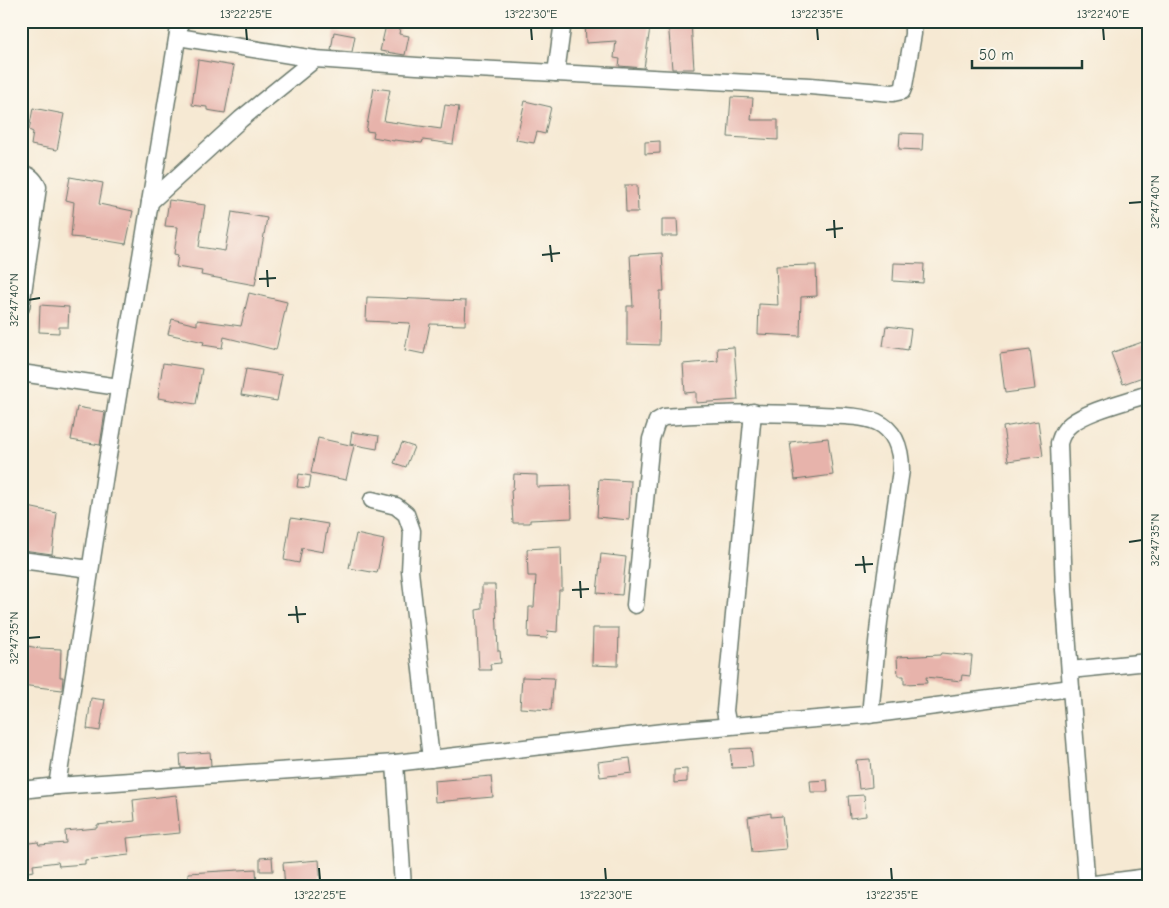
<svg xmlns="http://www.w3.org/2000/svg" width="1169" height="908" viewBox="0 0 1169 908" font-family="'Comic Neue',sans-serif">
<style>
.building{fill:#e7b3ab}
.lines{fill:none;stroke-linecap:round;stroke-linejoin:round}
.minor-casing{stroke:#6a796c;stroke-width:19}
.minor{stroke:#fff;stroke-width:16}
.ticks{fill:none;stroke:#1f3d34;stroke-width:2}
.neatline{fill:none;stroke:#1f3d34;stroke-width:2}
.ticks-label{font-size:12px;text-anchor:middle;fill:#1f3d34}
</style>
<rect width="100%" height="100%" fill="#fbf7ec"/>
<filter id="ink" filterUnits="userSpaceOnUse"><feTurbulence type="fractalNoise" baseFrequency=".02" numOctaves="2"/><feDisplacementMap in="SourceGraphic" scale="10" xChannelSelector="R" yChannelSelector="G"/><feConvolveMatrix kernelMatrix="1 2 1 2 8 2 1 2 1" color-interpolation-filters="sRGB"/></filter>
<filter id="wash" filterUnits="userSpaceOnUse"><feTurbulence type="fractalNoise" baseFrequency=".0096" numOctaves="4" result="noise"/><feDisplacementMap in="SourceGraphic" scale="20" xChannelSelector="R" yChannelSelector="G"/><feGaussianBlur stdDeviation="1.12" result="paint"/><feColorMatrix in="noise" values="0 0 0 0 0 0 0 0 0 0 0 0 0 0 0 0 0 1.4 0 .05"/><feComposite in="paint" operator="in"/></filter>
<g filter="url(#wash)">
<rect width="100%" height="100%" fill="#f6e9d3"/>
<g id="blocks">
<g class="building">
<path d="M387,21L401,23L399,34L409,36L405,55L380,51Z"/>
<path d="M585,21H651L644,68L619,66L620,59L614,58L616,41L586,43Z"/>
<path d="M668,21H680V23L691,22L694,69H672Z"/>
<path d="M334,32L355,36L352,52L331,50Z"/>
<path d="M198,60L234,66L225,113L207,110V107L192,105Z"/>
<path d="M374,88L390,90L384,121L441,129L445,105L459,107L453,144L423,140L422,143L394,140V141L373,137L374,132L366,131Z"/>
<path d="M731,97L753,98L751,120H778V140L728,137Z"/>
<path d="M525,101L551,107L545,134L537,132L534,143L516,140Z"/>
<path d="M33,108L64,114L57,150L31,145L33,132L29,130Z"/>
<path d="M900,133L923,134L922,150L899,149Z"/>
<path d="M660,141V153L645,154V142Z"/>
<path d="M70,177L103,183L99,204L133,211L126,244L102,240L71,237L74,202L66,200Z"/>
<path d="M625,185H637L638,212H626Z"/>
<path d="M169,200L205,205L199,247L225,251L232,212L267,218L255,285L201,275L202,271L176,267L178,255L174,254L178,227L165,226Z"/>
<path d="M662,219H677L678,236H662Z"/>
<path d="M662,253L664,291H660L659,345L627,344V306H633L630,255Z"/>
<path d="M894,263L924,264L923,283L893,281Z"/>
<path d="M816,265L817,296L801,297L800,336L758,334L759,304L778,305L776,266Z"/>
<path d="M249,293L287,302L276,350L224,337L222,348L203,345L204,342L168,334L172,319L197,325V320L241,326Z"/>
<path d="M367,297L466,301L465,325L430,324L424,354L405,350L410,323L366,321Z"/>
<path d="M40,305L69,307L68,327H59V333L39,332Z"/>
<path d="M886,326L911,329L908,350L883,346Z"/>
<path d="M1148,340V375L1123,384L1111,353Z"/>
<path d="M734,347L738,400L696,403V392L685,393L683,364L718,361L717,348Z"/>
<path d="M1030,350L1035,389L1005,393L1000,354Z"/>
<path d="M163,363L202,369L196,404L158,398Z"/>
<path d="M246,369L282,375L277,401L241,395Z"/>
<path d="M77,407L105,412L100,445L71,440Z"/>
<path d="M1038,421L1043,456L1008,461L1003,427Z"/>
<path d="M352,432L379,436L377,449L350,444Z"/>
<path d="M318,438L354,446L346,480L311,473Z"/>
<path d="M828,438L833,475L795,480L790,442Z"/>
<path d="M402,443L414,447L406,467L394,463Z"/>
<path d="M299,474L311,476L309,488L297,487Z"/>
<path d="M514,474L537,475V487L571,486L572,518L530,520V523H513L511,490H513Z"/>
<path d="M599,479L631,481L629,520L597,517Z"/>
<path d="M28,507L57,513L52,554L23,550Z"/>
<path d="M291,518L328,524L323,552L302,548L299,563L284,560Z"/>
<path d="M356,534L384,540L377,573L349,568Z"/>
<path d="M561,547L562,582V590H559L557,632L548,631L547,638L528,637L529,607H534L536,576H528L527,549Z"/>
<path d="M601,554L626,557L622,595L597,593Z"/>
<path d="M482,585H495L498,651H500L501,663L490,664L491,670H479L476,610L482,609Z"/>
<path d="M593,628H619L618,666L592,665Z"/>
<path d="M21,645L39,648L61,649L60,677H63L62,690L21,685Z"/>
<path d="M941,653L972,656L970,676L962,675L961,681L926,677L927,683L904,684V676H898L897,657L940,655Z"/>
<path d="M522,677L554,678L551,710L520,708Z"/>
<path d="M91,698L105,700L100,731L87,729Z"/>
<path d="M751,748L753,767L732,768L730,749Z"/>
<path d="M210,752L211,766L181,768L180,754Z"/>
<path d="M630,758L632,773L600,777L598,762Z"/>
<path d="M870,759L872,787L859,789L856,760Z"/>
<path d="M687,769V782L674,783V770Z"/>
<path d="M491,776L493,797L435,802L434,781Z"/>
<path d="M827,780L828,792H811L810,781Z"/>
<path d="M176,795L180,833L127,838L129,855L85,860V864L59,866L58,862L33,865L34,871L21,873V844L38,842L39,845L66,843L65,831L97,828V825L135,821L133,800Z"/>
<path d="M864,795L866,816L850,818L848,796Z"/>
<path d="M771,813V817L782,816L786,849L752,852L748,817Z"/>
<path d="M272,857L273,871H260V858Z"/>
<path d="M319,860L321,887H285L283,863Z"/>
<path d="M256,869L257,887H189L188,873Z"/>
</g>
</g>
</g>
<g filter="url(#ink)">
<use href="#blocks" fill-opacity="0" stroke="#6a796c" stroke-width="1"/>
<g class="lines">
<defs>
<g id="minor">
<path d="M178,37L315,59L417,66L810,86L893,93L902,91L904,86L913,34V21"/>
<path d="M556,73L563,21"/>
<path d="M21,173C30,175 34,179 38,187L21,307"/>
<path d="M150,202L241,119L315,59"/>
<path d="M21,373L119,387"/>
<path d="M372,500L396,506L406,514L412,531L410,571L431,759"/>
<path d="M21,560L90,569"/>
<path d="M635,605L651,439L657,421L664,417C716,413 768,412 820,415C838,416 860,415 877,422C896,431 901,451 901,470L879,622L870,715"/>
<path d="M1070,670L1148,662"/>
<path d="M1071,688L1064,590L1059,443C1061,436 1064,429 1071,424C1089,410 1126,402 1148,394"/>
<path d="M728,726L725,711L753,412"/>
<path d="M395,763L403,887"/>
<path d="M57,786L106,468L180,21"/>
<path d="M21,790L57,786L395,763L672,731L876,714L1071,688L1087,887"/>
<path d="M1087,885L1148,877"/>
</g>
</defs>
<use href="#minor" class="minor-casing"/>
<use href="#minor" class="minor"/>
</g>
</g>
<path class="ticks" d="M246,28L247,40M531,28L532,40M817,28L818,40M1103,28L1104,40M1129,203L1142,202M834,220L835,238M826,230L843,228M550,245L552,262M542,255L560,253M267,270L268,287M259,279L276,278M28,300L40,298M1129,542L1142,540M863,556L865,573M855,565L873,564M580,581L581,598M572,590L589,589M296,606L298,623M288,615L306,614M28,638L40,637M319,868L320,880M605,868L606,880M891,868L892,880"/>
<rect width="1169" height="908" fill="none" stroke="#fbf7ec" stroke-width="55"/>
<path d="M972 60v8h110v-8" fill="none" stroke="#1f3d34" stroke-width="2.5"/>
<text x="979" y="60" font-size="15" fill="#1f3d34" stroke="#fbf7ec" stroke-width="4" paint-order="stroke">50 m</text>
<rect x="28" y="28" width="1114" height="852" class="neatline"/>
<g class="ticks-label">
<text x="246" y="18">13°22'25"E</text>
<text x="531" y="18">13°22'30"E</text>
<text x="817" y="18">13°22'35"E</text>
<text x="1103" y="18">13°22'40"E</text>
<text transform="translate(1155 202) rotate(-90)" y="4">32°47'40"N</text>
<text transform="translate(14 300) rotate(-90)" y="4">32°47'40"N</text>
<text transform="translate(1155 540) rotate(-90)" y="4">32°47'35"N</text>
<text transform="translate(14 638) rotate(-90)" y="4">32°47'35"N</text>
<text x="320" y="899">13°22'25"E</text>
<text x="606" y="899">13°22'30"E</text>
<text x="892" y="899">13°22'35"E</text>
</g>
</svg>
